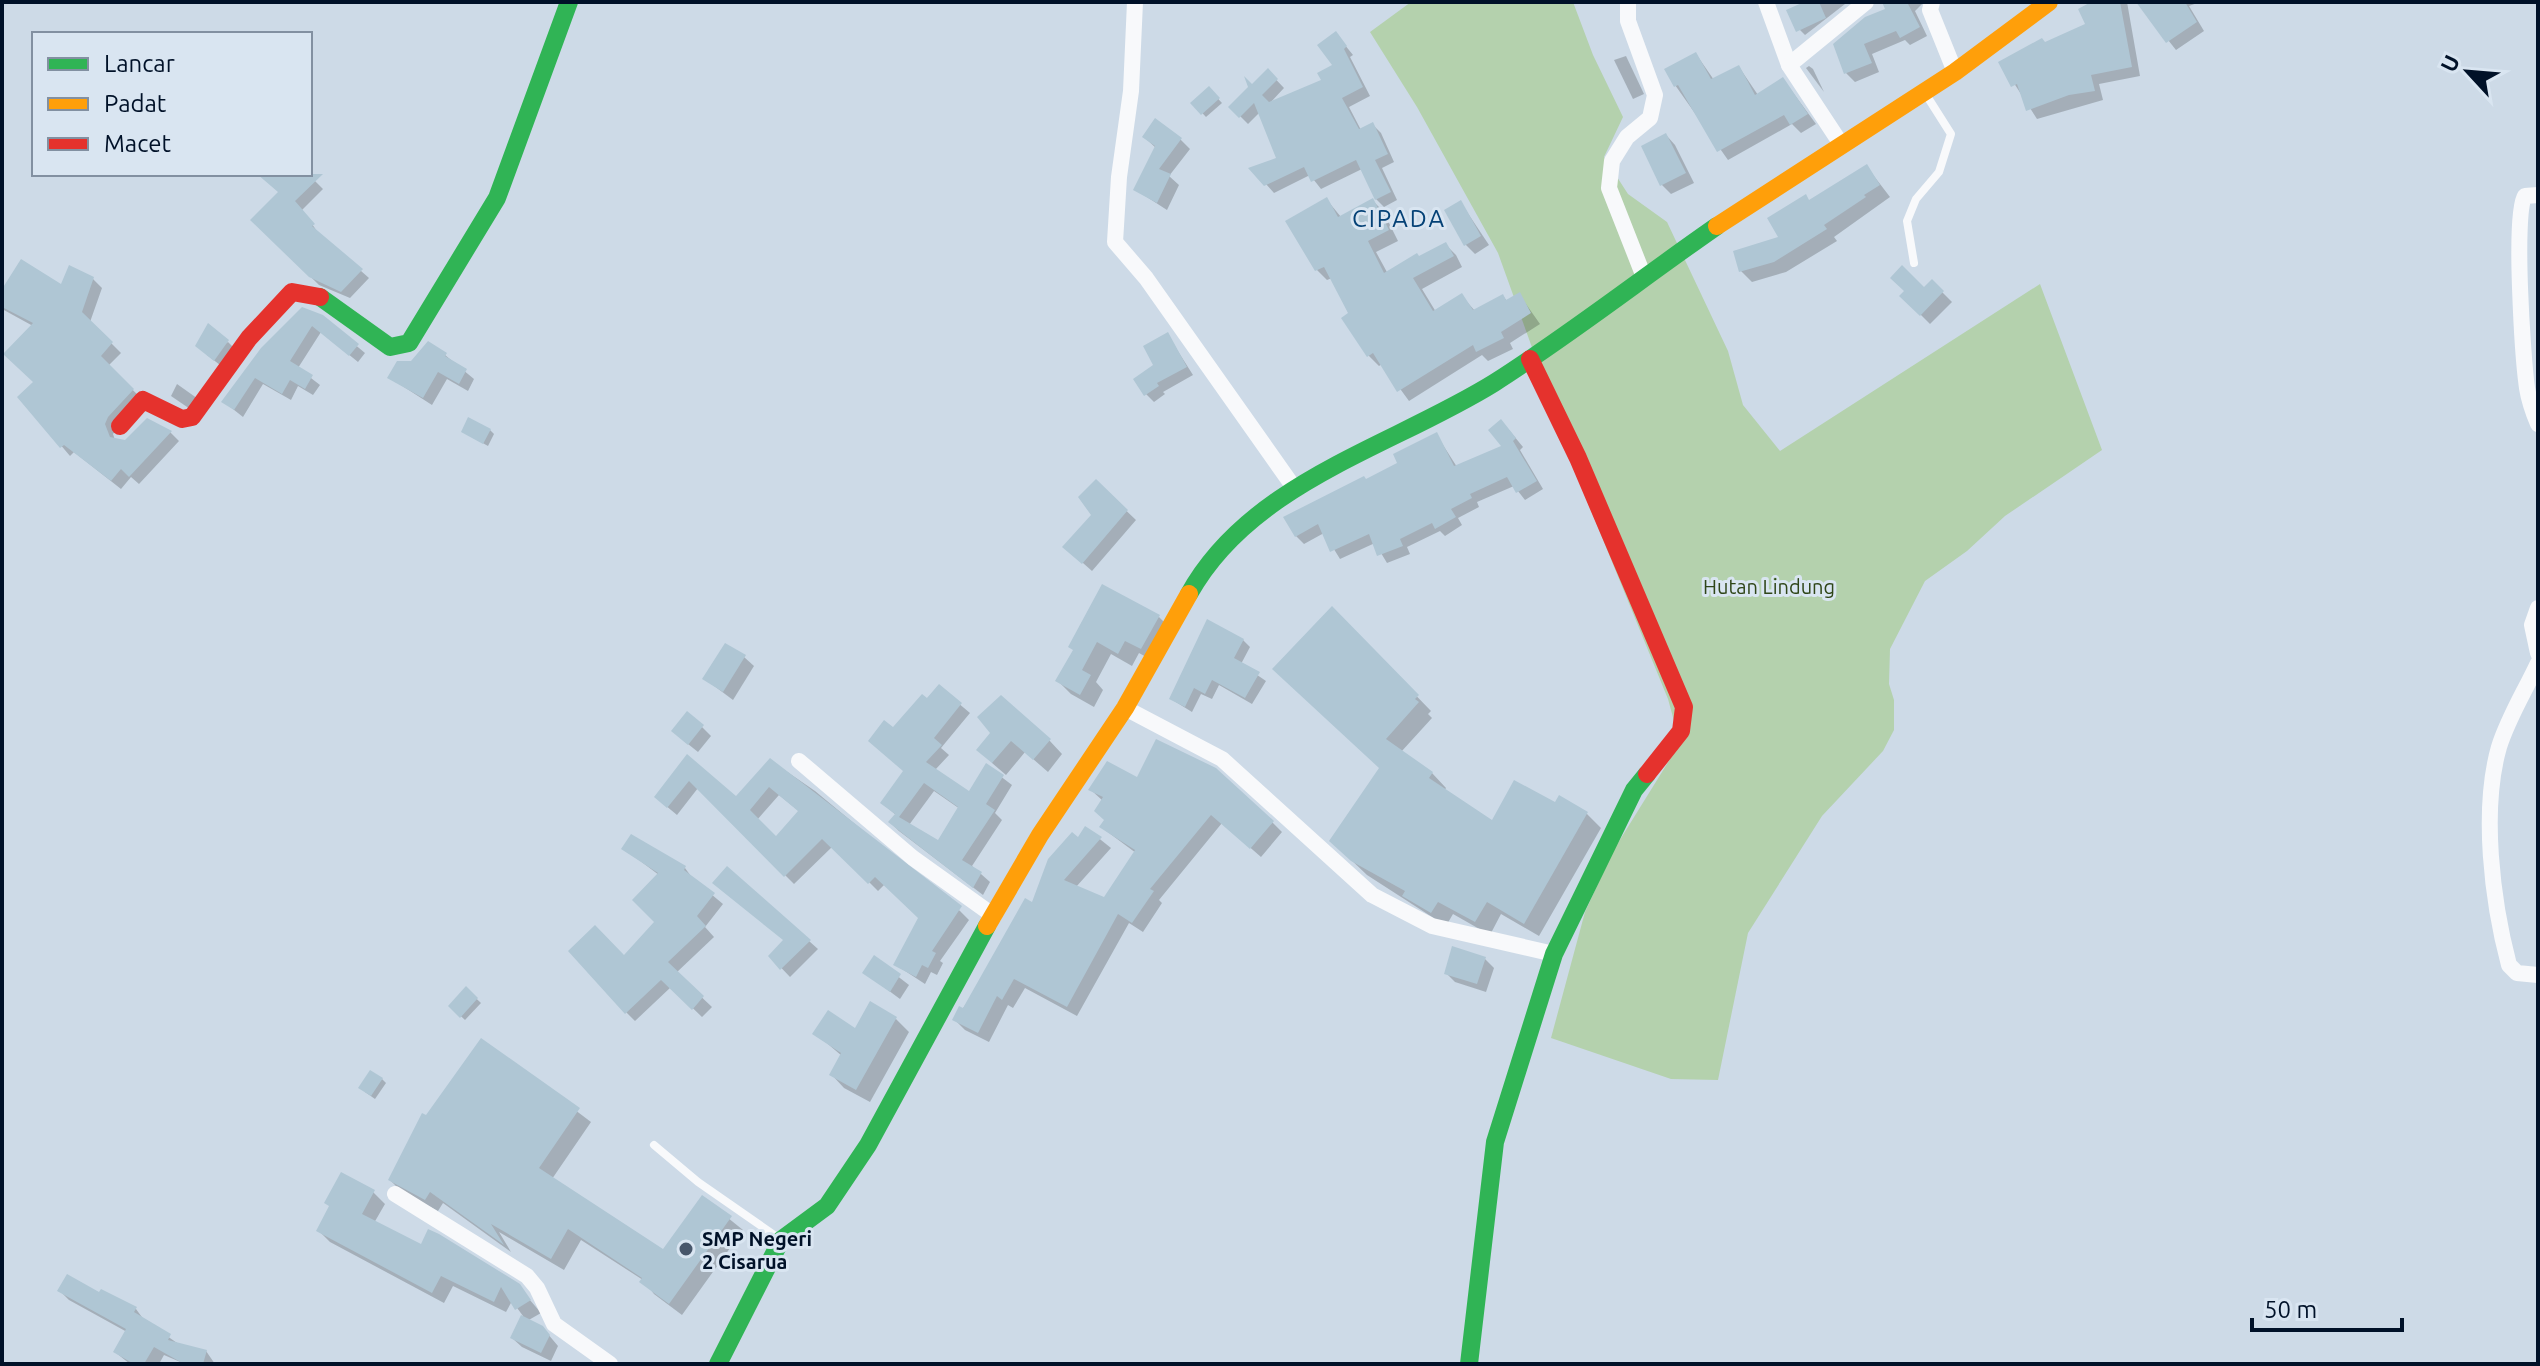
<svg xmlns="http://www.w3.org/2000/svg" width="2540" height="1366" viewBox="0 0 2540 1366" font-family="Ubuntu,sans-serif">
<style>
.green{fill:#b4d1ad}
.shadow{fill:#0003;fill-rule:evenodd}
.building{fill:#afc6d4;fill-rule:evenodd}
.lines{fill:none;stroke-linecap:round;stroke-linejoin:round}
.lane{stroke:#f8f9fb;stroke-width:8}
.street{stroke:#f8f9fb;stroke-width:16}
.fast{stroke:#30b455;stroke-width:18}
.slow{stroke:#ff9f0a;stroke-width:18}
.jam{stroke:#e5322d;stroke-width:18}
.poi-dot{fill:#48576b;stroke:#d9e5f1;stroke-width:3}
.labels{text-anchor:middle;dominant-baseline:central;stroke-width:6;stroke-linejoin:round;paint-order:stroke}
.park-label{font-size:20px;fill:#2f4618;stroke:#d9e5f1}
.poi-label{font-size:20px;font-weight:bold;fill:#001128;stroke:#d9e5f1;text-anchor:start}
.quarter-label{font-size:24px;letter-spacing:2px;fill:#044176;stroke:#d9e5f1}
</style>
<rect width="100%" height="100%" fill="#cddae7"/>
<path class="green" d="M1411,2H1573L1593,55L1623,117L1604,157L1628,194L1667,222L1728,351L1743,405L1780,451L2040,284L2102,450L2005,516L1967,551L1925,581L1890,649L1889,684L1894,700V730L1883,751L1822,816L1748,933L1718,1080L1671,1079L1551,1038L1585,912L1613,851L1680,743L1668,699L1588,503L1498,253L1417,107L1370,32Z"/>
<g class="shadow">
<path d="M1809,2H1844L1845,4L1805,35L1796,26Z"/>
<path d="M1886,2H1924L1915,11L1927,36L1910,45L1905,40L1872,54L1879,72L1855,82L1846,73L1835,44L1888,10Z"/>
<path d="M2096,2H2127L2140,76L2099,84L2103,100L2037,119L2001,63L2088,25Z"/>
<path d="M2138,2H2200L2189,6L2204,31L2176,50Z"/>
<path d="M1336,34L1353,55L1350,57L1370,96L1349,107L1361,130L1373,125L1381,133L1394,162L1382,168L1397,200L1384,207L1376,199L1362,169L1321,189L1310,175L1274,193L1266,184L1279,159L1260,112L1248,124L1231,107L1268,71L1284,88L1268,105L1323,81L1335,66Z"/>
<path d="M1696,54L1714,80L1739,67L1758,95L1783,79L1816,124L1801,133L1792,124L1728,160L1675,85Z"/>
<path d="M1626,56L1644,94L1633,99L1614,60Z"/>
<path d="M1809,66L1813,69L1824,92L1806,68Z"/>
<path d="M1209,89L1222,103L1206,117L1193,103Z"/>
<path d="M1666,135L1675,145L1694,183L1671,194L1662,185Z"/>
<path d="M1144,137L1180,139L1190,149L1169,176L1179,185L1167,210L1136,190L1156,148Z"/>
<path d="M1867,167L1890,197L1834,237L1837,241L1786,272L1752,282L1741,271L1781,239L1810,202Z"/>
<path d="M259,174H308L323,189L302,210L319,234L369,278L350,298L319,285L253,220L280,193Z"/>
<path d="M1327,200L1341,217L1373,201L1383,211L1398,241L1376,252L1388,274L1445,244L1456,255L1462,267L1422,289L1436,312L1461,295L1475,311L1503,296L1507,301L1519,294L1540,324L1510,343L1513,349L1488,361L1482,355L1409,401L1382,364L1379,366L1369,356L1332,278L1327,280L1317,270Z"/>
<path d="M1461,203L1489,245L1475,254L1466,245Z"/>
<path d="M93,279L102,288L90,322L121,353L108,366L142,399L113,434L115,440L126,442L170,432L179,441L139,484L131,477L121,489L74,452L70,456L20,397L35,382L33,326L2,309V287H62Z"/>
<path d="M1932,282L1952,302L1930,324L1902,296L1924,289Z"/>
<path d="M322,317L365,353L358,362L321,332L298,368L320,385L313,395L298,386L291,400L263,384L243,417L224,402Z"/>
<path d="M1167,334L1193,375L1163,392L1165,394L1154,402L1146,394Z"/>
<path d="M228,342L237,351L224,368L207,355Z"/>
<path d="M445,355L474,379L468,391L447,379L432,405L390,378L412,363Z"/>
<path d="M177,384L201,401L193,411L171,396Z"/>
<path d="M490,430L494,434L488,446L463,432Z"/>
<path d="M1509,430L1523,447L1520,450L1543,489L1525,500L1514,486L1477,502L1479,507L1458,518L1462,525L1445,536L1440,531L1407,547L1410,554L1387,563L1375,543L1340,559L1324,533L1304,544L1296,536L1367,481L1400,464L1436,434L1457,467L1505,447Z"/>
<path d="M1096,482L1136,520L1092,571L1074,555L1093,515Z"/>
<path d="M1332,609L1431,711L1428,714L1432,718L1401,752L1432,773L1446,788L1444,791L1492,823L1556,805L1560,798L1587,814L1601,828L1539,936L1501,914L1490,935L1453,914L1446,926L1367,875L1346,855L1381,769Z"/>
<path d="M1159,617L1172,630L1155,662L1139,653L1132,666L1111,654L1096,682L1103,690L1094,707L1071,694L1058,681L1075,651L1071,647Z"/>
<path d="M1243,640L1250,647L1241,664L1266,681L1252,704L1219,685L1212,699L1201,694L1192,712L1171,699Z"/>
<path d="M744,657L754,666L733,700L705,679Z"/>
<path d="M939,687L970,713L941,748L949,755L935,770L969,794L987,766L1012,785L995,813L1002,820L972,866L990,882L983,895L899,831L890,822L896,815L882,803L905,772L894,730ZM934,791L960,809L938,843L909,825Z"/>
<path d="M702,727L711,736L698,752L683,740Z"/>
<path d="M993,732L1049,740L1062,754L1048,772L1025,752L1006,775L992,763Z"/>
<path d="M688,757L736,798L770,760L815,791L960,911L969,920L940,961L943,963L937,975L931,972L925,984L896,965L921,918L885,884L878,891L833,846L794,884L698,788L677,815L665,805ZM779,795L800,812L776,839L757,820Z"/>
<path d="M1138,779L1272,822L1282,832L1261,857L1222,823L1159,900L1162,903L1143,932L1129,923L1077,1016L1025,988L1013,1008L1008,1005L989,1042L965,1030L955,1020L1086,828L1111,848L1076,887L1105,900L1136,853L1101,827L1106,820L1103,801L1091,790Z"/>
<path d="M623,848L685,868L693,879L723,904L705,927L714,937L676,973L712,1007L702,1017L671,987L635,1021L626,1012L625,958L657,922L659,875Z"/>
<path d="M728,869L818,949L790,977L770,956L786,941L723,891Z"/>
<path d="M874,958L909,985L900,999L865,973Z"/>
<path d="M1485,959L1494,968L1486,992L1455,982L1446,973Z"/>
<path d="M466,989L481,1003L465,1020L450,1006Z"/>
<path d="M896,1019L909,1032L870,1102L844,1088L831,1074L842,1056L815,1033L856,1031Z"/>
<path d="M482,1040L591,1122L552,1179L663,1252L702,1197L743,1230L682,1315L654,1294L643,1280L581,1240L564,1270L499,1232L511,1252L443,1203L438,1211L402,1192L390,1180L427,1118Z"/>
<path d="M382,1079L386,1083L375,1099L365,1092Z"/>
<path d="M373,1192L385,1204L374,1223L421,1247L518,1286L541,1313L527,1321L542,1327L558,1346L551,1361L522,1347L512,1338L523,1316L512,1301L506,1312L453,1286L444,1303L330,1242L318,1230Z"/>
<path d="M60,1291L100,1295L102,1291L136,1309L144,1320L180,1345L206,1351L215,1364H185L164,1355L159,1364H130L115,1352L127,1332L69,1300Z"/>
</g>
<g class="building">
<path d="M1804,2H1819L1826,18L1796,32L1786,10Z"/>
<path d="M1882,2H1907L1920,27L1900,38L1896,31L1864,44L1872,63L1844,74L1833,44L1865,17L1885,9Z"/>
<path d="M2091,2H2120L2132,67L2091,75L2095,91L2069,95L2026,111L2017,84L2011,87L1998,62L2042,38L2045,42L2085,24L2078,9Z"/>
<path d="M2136,2H2185L2197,22L2166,43Z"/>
<path d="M1336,31L1347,46L1344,49L1363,87L1342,98L1359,129L1373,122L1388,154L1375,160L1391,192L1375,200L1356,160L1311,182L1304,167L1264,186L1248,168L1276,158L1254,103L1239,118L1228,107L1248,87L1244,76L1252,84L1268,68L1278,79L1262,95L1269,102L1321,80L1317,73L1332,65L1317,45Z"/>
<path d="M1696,52L1711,79L1739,65L1755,95L1783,77L1808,114L1790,125L1784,115L1717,152L1678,85L1674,87L1664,69Z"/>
<path d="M1209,86L1220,98L1201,115L1190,103Z"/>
<path d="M1155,118L1182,138L1159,169L1171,174L1157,203L1133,190L1155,146L1142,137Z"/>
<path d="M1666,133L1686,173L1660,186L1641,146Z"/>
<path d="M1867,164L1880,185L1864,195L1866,197L1824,225L1827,229L1774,262L1739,272L1733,251L1778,237L1767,218L1806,194L1809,200Z"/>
<path d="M257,174H323L295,201L315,224L312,226L363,269L341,292L309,277L250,220L278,192Z"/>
<path d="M1327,197L1338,217L1373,198L1389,230L1368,241L1384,273L1417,253L1419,256L1446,242L1454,256L1413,278L1433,311L1462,293L1473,310L1503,294L1506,300L1520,292L1531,313L1501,332L1504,338L1476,352L1473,345L1397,392L1373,353L1367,357L1341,318L1348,313L1324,267L1315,271L1285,221Z"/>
<path d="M1461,200L1481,236L1464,246L1444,210Z"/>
<path d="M21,259L61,284L69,265L94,277L82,312L113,342L101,356L134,389L108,417L105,424L110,437L125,440L147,418L172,431L129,477L121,469L111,481L64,445L60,448L17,397L33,382L3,354L33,323L2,307V289Z"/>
<path d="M1902,265L1924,287L1932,279L1944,291L1920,316L1899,296L1904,291L1890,278Z"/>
<path d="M302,307L323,315L359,344L349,356L312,326L290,361L313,375L305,389L290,380L282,394L255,378L234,410L221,402L261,348Z"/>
<path d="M208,323L229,340L214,361L195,346Z"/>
<path d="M1168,332L1187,367L1157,383L1159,386L1144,396L1133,379L1153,365L1143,346Z"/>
<path d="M428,341L447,353L445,356L467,369L459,384L438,372L423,398L387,378L397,361H411Z"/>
<path d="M468,417L491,429L483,444L461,432Z"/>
<path d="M1501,419L1516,438L1513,441L1537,481L1516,493L1507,477L1470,494L1472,498L1451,509L1456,517L1435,529L1432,523L1400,539L1403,546L1377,556L1369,534L1330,552L1318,524L1295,537L1283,517L1364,476L1366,479L1397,463L1393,454L1437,432L1454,466L1501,446L1488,430Z"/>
<path d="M1096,479L1128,510L1082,564L1062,547L1091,515L1078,497Z"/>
<path d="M1102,584L1160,615L1141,649L1125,641L1118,654L1097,642L1082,670L1091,675L1080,695L1055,681L1073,650L1068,647Z"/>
<path d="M1332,606L1419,695L1415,699L1419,702L1386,739L1433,772L1429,778L1492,820L1514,780L1555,802L1559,795L1588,812L1524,924L1487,902L1475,922L1438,902L1431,913L1402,896L1405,891L1351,861L1329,841L1379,768L1272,669Z"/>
<path d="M1207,619L1244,639L1234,658L1260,672L1245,698L1212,680L1205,694L1194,688L1185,707L1169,699Z"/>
<path d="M725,643L746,655L723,692L702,679Z"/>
<path d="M939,684L962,703L934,738L942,745L926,762L969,791L986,763L1004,775L986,804L995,810L962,860L982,872L973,888L888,822L895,814L880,803L903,771L868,741L884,720L893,727L922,694L927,698ZM924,783L958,807L938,840L899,817Z"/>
<path d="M1001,695L1051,739L1033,760L1011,741L992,763L976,750L990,733L977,717Z"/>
<path d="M687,711L704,725L688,745L671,731Z"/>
<path d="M1156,739L1216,768L1274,821L1250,849L1211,815L1150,889L1154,891L1132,923L1118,914L1067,1007L1014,979L1002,1000L997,996L978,1033L952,1020L959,1006L963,1008L1025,898L1032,902L1048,859L1072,832L1078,837L1085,826L1102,837L1064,880L1104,897L1135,850L1099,827L1104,820L1094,811L1103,797L1088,790L1107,761L1137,777Z"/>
<path d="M687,754L736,796L770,758L962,906L932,951L936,953L928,968L922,965L916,977L893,965L918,918L875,877L868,884L822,839L784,877L689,781L667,808L654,797ZM769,787L798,811L776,836L750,810Z"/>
<path d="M631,834L686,866L684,870L715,893L697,916L706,926L668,962L704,996L692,1010L661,980L625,1014L568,951L595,925L624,955L654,922L632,900L658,873L621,849Z"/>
<path d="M727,866L811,940L780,970L768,956L783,940L712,883Z"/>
<path d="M1452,946L1486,957L1477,984L1444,974Z"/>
<path d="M874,955L901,974L890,992L862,973Z"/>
<path d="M466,986L478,998L460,1018L448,1006Z"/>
<path d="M870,1001L897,1017L856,1090L829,1075L841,1053L812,1034L828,1010L855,1028Z"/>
<path d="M481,1038L580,1108L539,1168L663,1249L702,1195L732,1216L669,1304L639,1282L642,1278L568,1229L551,1259L491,1224L504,1245L430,1192L425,1200L388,1180L422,1113L426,1115Z"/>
<path d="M370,1070L383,1078L371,1096L358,1088Z"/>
<path d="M341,1172L375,1190L362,1214L421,1244L428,1229L439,1234L520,1284L531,1300L515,1310L501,1287L494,1302L441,1276L432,1293L316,1231L329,1206L324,1203Z"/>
<path d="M67,1274L99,1292L101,1289L137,1307L134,1312L171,1334L168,1340L207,1350L203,1364H184L154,1347L144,1364H134L113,1352L126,1329L57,1291Z"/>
<path d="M521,1315L543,1326L550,1335L541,1353L510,1338Z"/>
</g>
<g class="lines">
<g class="lane">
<path d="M1914,263L1907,221L1916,199L1939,172L1951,134L1925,93"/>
<path d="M654,1145L698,1182L777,1237"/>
</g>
<g class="street">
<path d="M1135,2L1131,91L1119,177L1115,242L1146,278L1295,489"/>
<path d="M1628,2V21L1655,95L1650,118L1627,137L1612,161L1609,188L1644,277"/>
<path d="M1766,2L1789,65L1841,144"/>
<path d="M1932,2L1930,10L1955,72"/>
<path d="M1789,65L1866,2"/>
<path d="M2538,195L2525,196C2513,212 2523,360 2527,388C2529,401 2533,412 2538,424"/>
<path d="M2538,608L2532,625L2538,653"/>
<path d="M2538,663C2525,691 2508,718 2499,747C2481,810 2492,901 2509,965L2517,973L2538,975"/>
<path d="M1125,708L1222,759L1372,895L1432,926L1554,954"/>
<path d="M799,761L913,858L994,916"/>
<path d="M395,1194L527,1276L537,1288L554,1324L610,1364"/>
</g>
<g class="fast">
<path d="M320,297L390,347L409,343L497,198L569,2"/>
<path d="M1189,594C1251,482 1391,447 1494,383C1571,334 1642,278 1717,226"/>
<path d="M718,1364L781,1240L827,1206L868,1145L987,926"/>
<path d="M1469,1364L1495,1142L1554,954L1634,790L1647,774"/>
</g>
<g class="slow">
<path d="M1717,226L1955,72L2049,2"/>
<path d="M987,926L1040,835L1125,708L1189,594"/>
</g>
<g class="jam">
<path d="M1530,359L1578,458L1684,707L1681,731L1647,774"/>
<path d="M120,426L143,400L182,419L192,417L249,338L292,292L320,297"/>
</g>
</g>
<circle class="poi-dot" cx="686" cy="1249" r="8"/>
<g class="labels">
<g class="park-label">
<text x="1769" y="586">Hutan Lindung</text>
</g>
<g class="poi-label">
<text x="702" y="1238">SMP Negeri<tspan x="702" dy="23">2 Cisarua</tspan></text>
</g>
<g class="quarter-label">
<text x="1399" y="218">CIPADA</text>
</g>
</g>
<rect width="2540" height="1366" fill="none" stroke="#001128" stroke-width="8"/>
<rect x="32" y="32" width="280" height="144" fill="#d9e5f1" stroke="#8290a1" stroke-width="2"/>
<rect x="48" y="58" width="40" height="12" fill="#30b455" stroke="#8290a1" stroke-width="2"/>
<text x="104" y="72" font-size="24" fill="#001128">Lancar</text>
<rect x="48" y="98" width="40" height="12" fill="#ff9f0a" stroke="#8290a1" stroke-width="2"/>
<text x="104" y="112" font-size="24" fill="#001128">Padat</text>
<rect x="48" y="138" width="40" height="12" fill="#e5322d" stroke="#8290a1" stroke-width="2"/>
<text x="104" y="152" font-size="24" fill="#001128">Macet</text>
<g transform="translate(2468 72) rotate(296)" stroke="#d9e5f1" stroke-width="6" paint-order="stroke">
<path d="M0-6L14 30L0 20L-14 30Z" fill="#001128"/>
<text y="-12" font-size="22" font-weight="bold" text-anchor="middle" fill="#001128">U</text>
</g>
<path d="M2252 1318v12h150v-12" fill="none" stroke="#001128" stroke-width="4"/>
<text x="2264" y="1318" font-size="24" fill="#001128" stroke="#d9e5f1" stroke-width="6" paint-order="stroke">50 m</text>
</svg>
